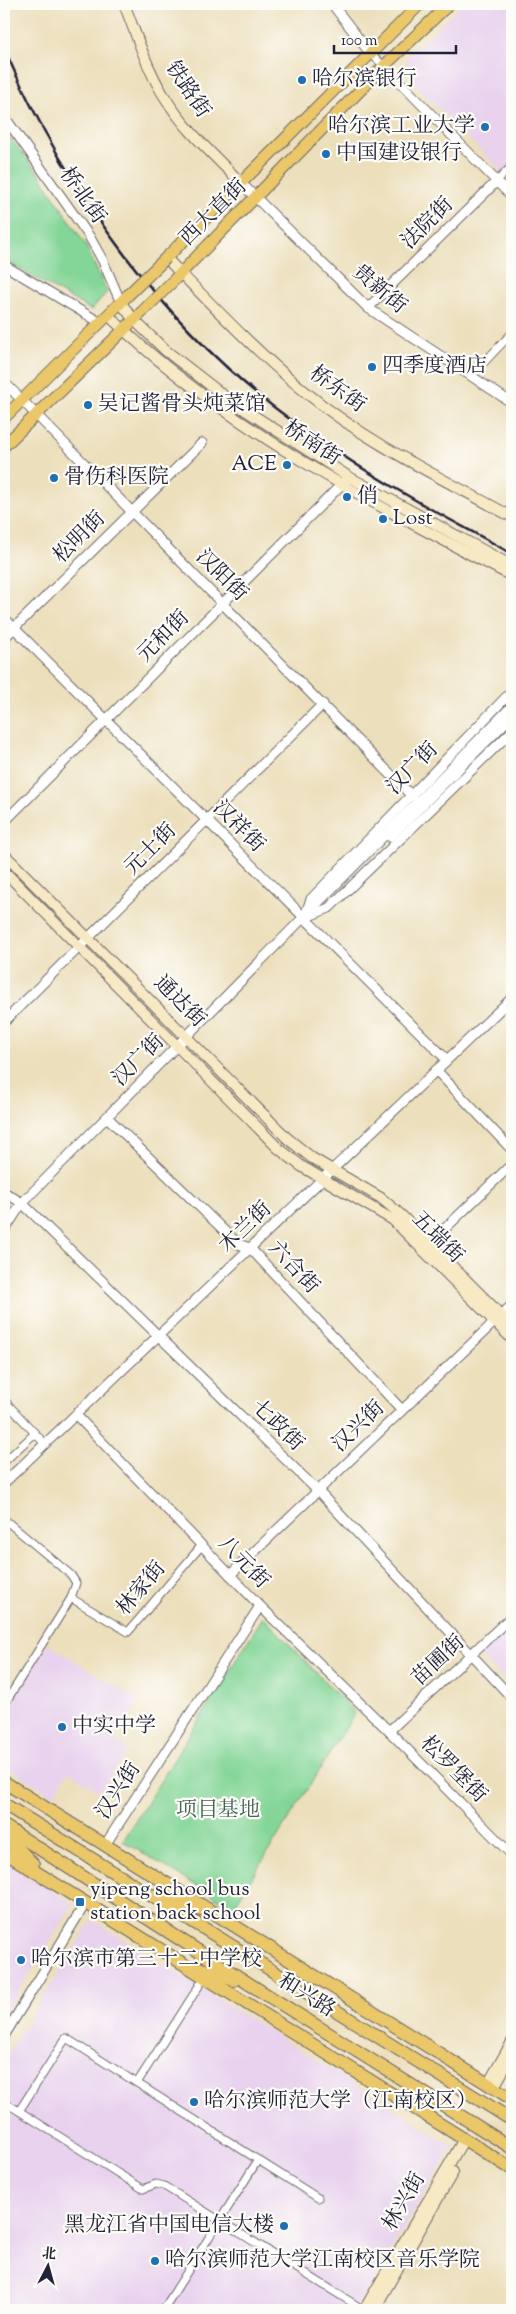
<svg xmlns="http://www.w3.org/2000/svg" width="516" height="2314" viewBox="0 0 516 2314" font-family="'Sorts Mill Goudy','Noto Serif SC',serif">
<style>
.built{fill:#e8d2ee}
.green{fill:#83d697;stroke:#527c69}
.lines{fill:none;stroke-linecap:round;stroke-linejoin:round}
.minor-casing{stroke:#696468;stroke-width:9}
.tertiary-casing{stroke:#696468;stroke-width:11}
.secondary-casing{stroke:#696468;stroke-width:12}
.primary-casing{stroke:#696468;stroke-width:13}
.trunk-casing{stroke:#696468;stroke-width:14}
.minor{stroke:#fff;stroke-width:7}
.tertiary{stroke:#fff;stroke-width:9}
.secondary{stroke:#f7e9c3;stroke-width:10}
.primary{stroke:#eac769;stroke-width:11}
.trunk{stroke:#eac769;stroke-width:12}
.rail{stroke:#22223b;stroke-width:2.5}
.primary-bridge-casing{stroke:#696468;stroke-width:13;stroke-linecap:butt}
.primary-bridge{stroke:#eac769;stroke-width:11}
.poi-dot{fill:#1f6fb2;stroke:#fdfcf7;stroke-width:2}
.labels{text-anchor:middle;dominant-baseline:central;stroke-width:4.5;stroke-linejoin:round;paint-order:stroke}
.poi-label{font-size:21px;fill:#22223b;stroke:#fdfcf7;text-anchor:start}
.street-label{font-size:21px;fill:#22223b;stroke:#fdfcf7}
.park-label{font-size:21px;fill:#44615b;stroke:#fdfcf7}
</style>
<rect width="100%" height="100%" fill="#fdfcf7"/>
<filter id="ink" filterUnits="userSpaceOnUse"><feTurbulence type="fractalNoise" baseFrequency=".02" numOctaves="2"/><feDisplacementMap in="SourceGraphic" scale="10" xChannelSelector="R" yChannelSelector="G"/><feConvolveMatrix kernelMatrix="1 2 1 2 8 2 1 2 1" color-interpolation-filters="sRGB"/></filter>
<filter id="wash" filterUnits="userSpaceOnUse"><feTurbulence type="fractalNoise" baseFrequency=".0096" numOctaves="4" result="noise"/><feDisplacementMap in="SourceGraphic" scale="20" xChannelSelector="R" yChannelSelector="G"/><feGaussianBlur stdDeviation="1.12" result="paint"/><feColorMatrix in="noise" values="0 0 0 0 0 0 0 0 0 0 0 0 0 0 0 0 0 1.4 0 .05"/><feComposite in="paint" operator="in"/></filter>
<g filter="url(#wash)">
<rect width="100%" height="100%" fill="#ecdfbc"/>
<g class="built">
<path d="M462,4H512V182L411,80L407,58Z"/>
<path d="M512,1625V1688L480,1655Z"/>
<path d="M48,1644L139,1701L113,1739L129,1750L99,1792L69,1771L53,1796L4,1765V1715Z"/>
<path d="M4,1861L74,1904L4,2015Z"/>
<path d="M92,1920L453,2146L355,2310H4V2059Z"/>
</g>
<g class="green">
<path d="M6,133L39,174L85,244L107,292L91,310L4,260V135Z"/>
<path d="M263,1617L355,1713L233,1908L123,1841Z"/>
</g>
</g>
<g filter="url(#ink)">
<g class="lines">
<defs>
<g id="minor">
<path d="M370,53L384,66"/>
<path d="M497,181L512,166"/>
<path d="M472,375L512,333"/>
<path d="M4,1400L45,1444"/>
<path d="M4,1462L35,1433"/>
<path d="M4,1519L71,1575L76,1583L71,1598L128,1632L202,1545"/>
<path d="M4,1705L71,1598"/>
<path d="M137,2083L204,1978"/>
<path d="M19,2111L143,2189L156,2184L164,2186L364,2310"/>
<path d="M4,2112L9,2105L19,2111L66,2038L318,2198"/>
<path d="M163,2310L258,2160"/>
</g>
<g id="tertiary">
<path d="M332,4L370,53"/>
<path d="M384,66L512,197"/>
<path d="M4,116L89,236L103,261L121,303"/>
<path d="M241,183L368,308L512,403"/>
<path d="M4,265L101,323"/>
<path d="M368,308L497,181"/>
<path d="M4,382L412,796"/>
<path d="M4,618L447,1060"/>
<path d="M4,638L202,443"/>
<path d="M4,822L345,481"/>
<path d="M390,837L512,716"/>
<path d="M306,913L311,899L512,691"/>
<path d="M309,916L329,908L512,731"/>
<path d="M4,1022L323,704"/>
<path d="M436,1070L512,1150"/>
<path d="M107,1117L238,1244L250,1248L402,1410"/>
<path d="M4,1192L22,1203L318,1491L512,1698"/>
<path d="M4,1231L22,1203L512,706"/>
<path d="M430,1243L512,1164"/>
<path d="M76,1415L260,1606L389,1731L512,1855"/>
<path d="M4,1483L512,998"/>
<path d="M230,1575L512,1305"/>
<path d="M389,1731L512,1616"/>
<path d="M105,1845L260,1606"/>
<path d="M4,2036L85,1904"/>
</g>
<g id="secondary">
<path d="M124,4C137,36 147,70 166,99C186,131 215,156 241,183"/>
<path d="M166,258C212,305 257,353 308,394C369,444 444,479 512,517"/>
<path d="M121,303L134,320L165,350L228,399L349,477L512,566"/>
<path d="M108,315C223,427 372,503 512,576"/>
<path d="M4,854L287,1138L312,1158L381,1198L401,1215L512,1326"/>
<path d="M4,871L277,1147L301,1166L393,1220L512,1339"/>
<path d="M488,2084L512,2042"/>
<path d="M494,2087L507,2064"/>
<path d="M364,2310L464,2139"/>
<path d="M374,2310L453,2172"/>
</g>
<g id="primary">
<path d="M166,258L420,4"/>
<path d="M177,277L384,66L449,4"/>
<path d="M4,418L128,295"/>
<path d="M4,446L141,313"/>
</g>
<g id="trunk">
<path d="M4,1782L512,2099"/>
<path d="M4,1804L512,2120"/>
<path d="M4,1826L251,1985L512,2148"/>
<path d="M4,1834L33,1864"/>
<path d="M4,1852L512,2169"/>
<path d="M158,1894L200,1910"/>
<path d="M196,1967L234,1980"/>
</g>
</defs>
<use href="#minor" class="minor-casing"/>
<use href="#tertiary" class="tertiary-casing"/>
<use href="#secondary" class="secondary-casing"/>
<use href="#primary" class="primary-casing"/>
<use href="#trunk" class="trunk-casing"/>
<use href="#minor" class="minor"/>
<use href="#tertiary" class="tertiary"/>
<use href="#secondary" class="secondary"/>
<use href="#primary" class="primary"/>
<use href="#trunk" class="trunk"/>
<path class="rail" d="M4,48C67,193 165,329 295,423C338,454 383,482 429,508C457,524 485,538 512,554"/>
<defs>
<g id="primary-bridge">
<path d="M128,295L166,258"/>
<path d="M141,313L177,277"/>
</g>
</defs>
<use href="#primary-bridge" class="primary-bridge-casing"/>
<use href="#primary-bridge" class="primary-bridge"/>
</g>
</g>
<g class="poi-dot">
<circle cx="302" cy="80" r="5"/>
<circle cx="485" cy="127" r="5"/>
<circle cx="326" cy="154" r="5"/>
<circle cx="372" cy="367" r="5"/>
<circle cx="88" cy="405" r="5"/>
<circle cx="287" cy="465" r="5"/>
<circle cx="54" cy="478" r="5"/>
<circle cx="347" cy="497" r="5"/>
<circle cx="383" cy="519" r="5"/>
<circle cx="62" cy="1727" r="5"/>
<rect x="75" y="1897" width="10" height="10" rx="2.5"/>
<circle cx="21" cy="1960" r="5"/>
<circle cx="194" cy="2102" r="5"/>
<circle cx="284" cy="2226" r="5"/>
<circle cx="155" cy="2261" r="5"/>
</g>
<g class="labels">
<g class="poi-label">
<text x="312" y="80">哈尔滨银行</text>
<text x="475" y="127" text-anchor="end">哈尔滨工业大学</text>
<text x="336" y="154">中国建设银行</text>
<text x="382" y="367">四季度酒店</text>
<text x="98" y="405">吴记酱骨头炖菜馆</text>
<text x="277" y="465" text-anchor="end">ACE</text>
<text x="64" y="478">骨伤科医院</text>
<text x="357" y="497">俏</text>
<text x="393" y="519">Lost</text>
<text x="72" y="1727">中实中学</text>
<text x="90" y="1890">yipeng school bus<tspan x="90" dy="24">station back school</tspan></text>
<text x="31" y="1960">哈尔滨市第三十二中学校</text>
<text x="204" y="2102">哈尔滨师范大学（江南校区）</text>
<text x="274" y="2226" text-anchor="end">黑龙江省中国电信大楼</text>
<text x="165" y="2261">哈尔滨师范大学江南校区音乐学院</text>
</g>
<g class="street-label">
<text transform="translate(187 90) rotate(56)">铁路街</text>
<text transform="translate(82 196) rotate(55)">桥北街</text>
<text transform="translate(214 213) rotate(-45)">西大直街</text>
<text transform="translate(428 224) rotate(-45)">法院街</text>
<text transform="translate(379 290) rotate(40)">贵新街</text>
<text transform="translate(337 390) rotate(36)">桥东街</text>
<text transform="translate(312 444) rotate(33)">桥南街</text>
<text transform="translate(80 538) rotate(-45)">松明街</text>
<text transform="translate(221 576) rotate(45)">汉阳街</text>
<text transform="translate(164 637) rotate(-45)">元和街</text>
<text transform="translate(413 769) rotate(-46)">汉广街</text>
<text transform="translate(238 827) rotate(45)">汉祥街</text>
<text transform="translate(151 850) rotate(-45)">元士街</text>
<text transform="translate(179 1002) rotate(45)">通达街</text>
<text transform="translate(139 1061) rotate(-45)">汉广街</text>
<text transform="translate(246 1228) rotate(-44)">木兰街</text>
<text transform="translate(437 1238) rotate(45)">五瑞街</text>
<text transform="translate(293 1268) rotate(47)">六合街</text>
<text transform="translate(277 1426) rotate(44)">七政街</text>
<text transform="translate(359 1427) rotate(-44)">汉兴街</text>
<text transform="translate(243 1563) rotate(46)">八元街</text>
<text transform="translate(142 1589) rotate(-50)">林家街</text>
<text transform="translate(439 1661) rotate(-43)">苗圃街</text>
<text transform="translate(453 1770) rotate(45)">松罗堡街</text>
<text transform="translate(119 1791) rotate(-57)">汉兴街</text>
<text transform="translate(306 1996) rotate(32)">和兴路</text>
<text transform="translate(405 2202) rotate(-60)">林兴街</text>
</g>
<g class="park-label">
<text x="218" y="1811">项目基地</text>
</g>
</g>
<rect width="516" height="2314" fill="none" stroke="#fdfcf7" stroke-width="20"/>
<g transform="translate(48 2266) rotate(6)" stroke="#fdfcf7" stroke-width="4" paint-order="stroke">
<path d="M0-4L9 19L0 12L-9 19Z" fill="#22223b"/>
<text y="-8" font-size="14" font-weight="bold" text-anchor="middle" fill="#22223b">北</text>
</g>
<path d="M334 45v8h122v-8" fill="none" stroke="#22223b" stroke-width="2.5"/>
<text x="341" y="45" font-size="15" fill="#22223b" stroke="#fdfcf7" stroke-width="4" paint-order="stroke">100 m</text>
</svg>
